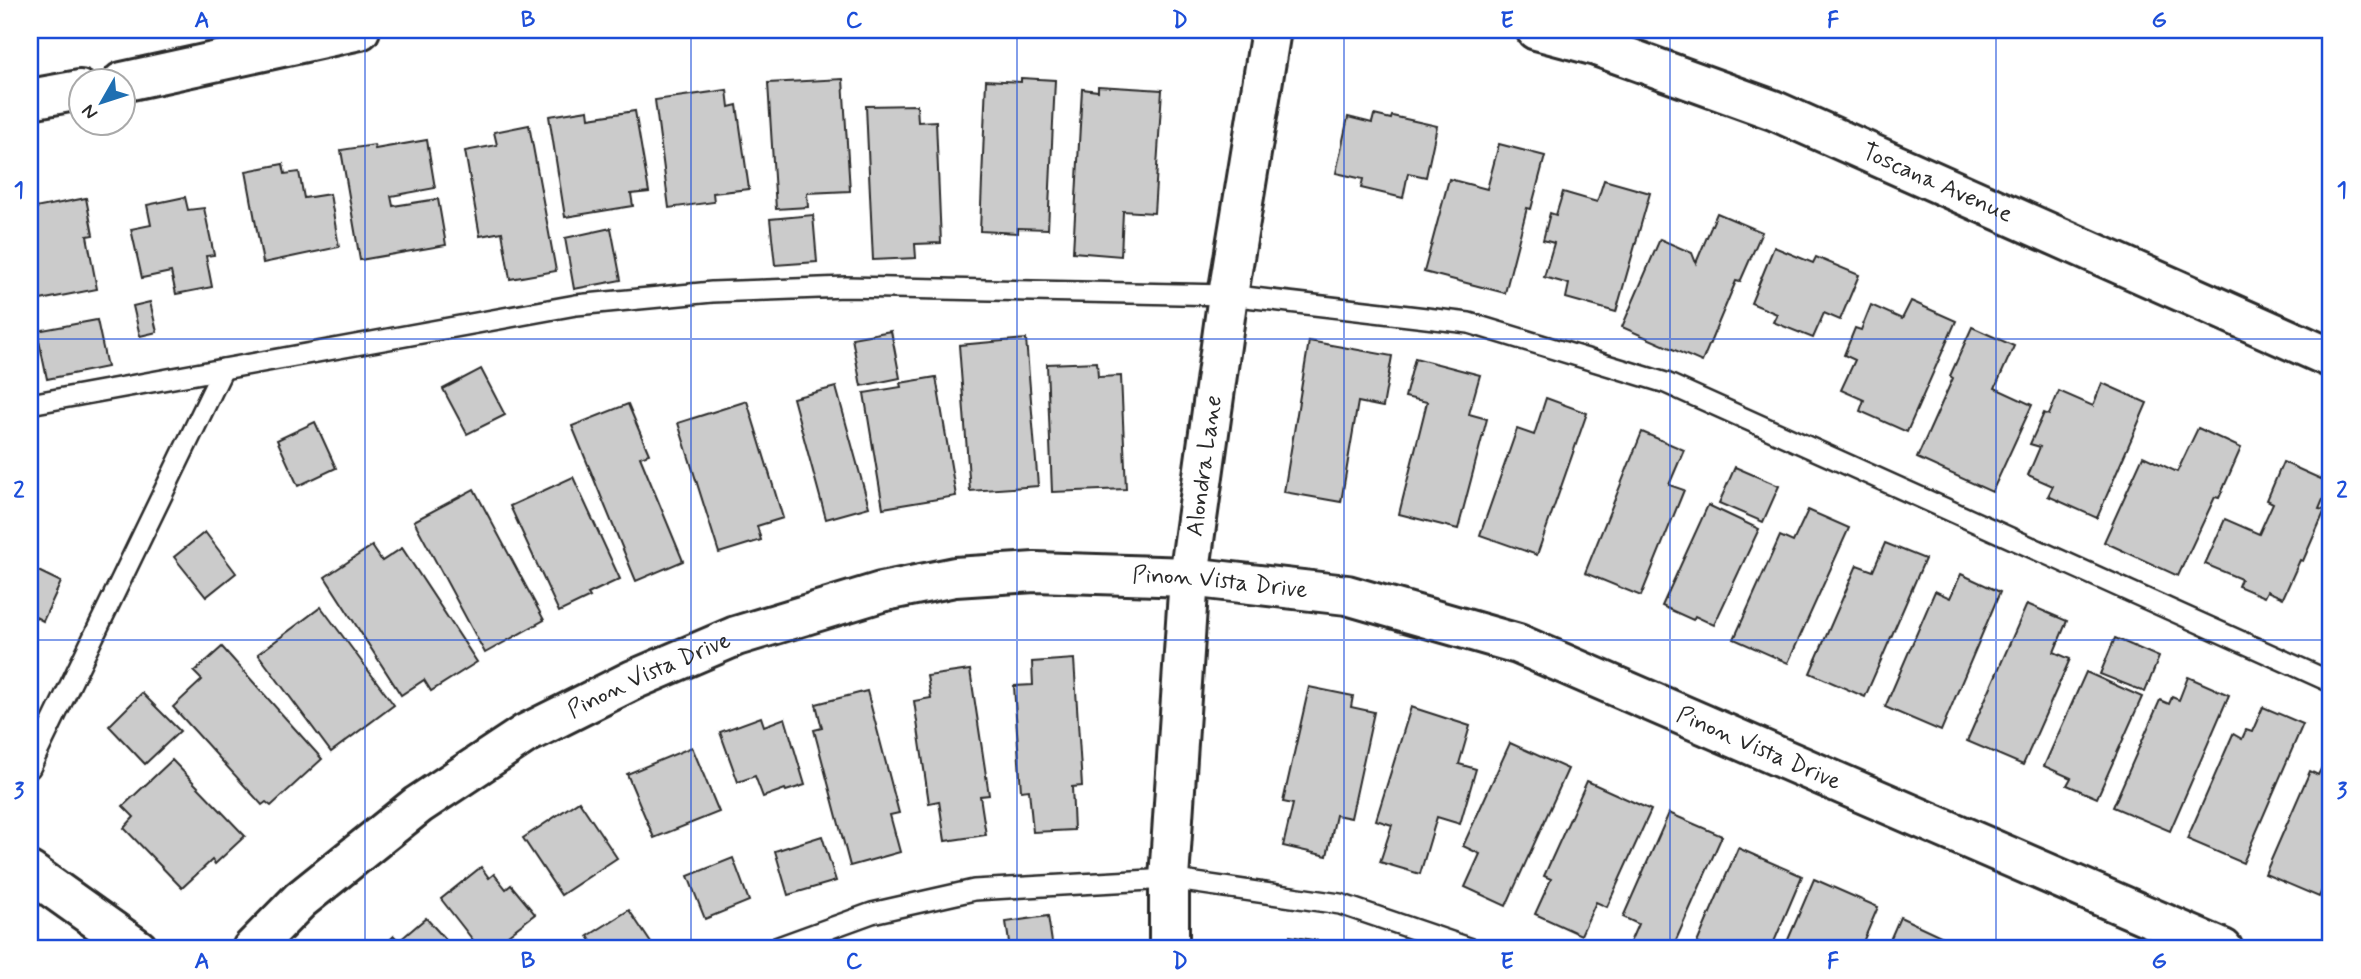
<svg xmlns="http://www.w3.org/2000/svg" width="2361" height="979" viewBox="0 0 2361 979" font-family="Mynerve,sans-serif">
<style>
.building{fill:#cbcbcb;stroke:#2b2b2b;stroke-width:2}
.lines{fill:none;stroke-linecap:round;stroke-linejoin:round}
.lane-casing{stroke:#2b2b2b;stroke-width:24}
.street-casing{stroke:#2b2b2b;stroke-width:44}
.lane{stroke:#fff;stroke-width:19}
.street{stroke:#fff;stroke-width:38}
.grid{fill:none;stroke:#1d4ed8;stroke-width:2;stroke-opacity:0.55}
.labels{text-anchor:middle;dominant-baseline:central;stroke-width:6;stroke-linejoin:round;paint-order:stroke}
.street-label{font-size:24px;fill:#2b2b2b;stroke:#fff}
.neatline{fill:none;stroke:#1d4ed8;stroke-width:2.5}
.grid-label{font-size:23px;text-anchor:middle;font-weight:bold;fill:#1d4ed8}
</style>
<rect width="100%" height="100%" fill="#fff"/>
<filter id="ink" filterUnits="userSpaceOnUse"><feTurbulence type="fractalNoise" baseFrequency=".0143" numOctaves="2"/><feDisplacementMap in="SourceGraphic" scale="14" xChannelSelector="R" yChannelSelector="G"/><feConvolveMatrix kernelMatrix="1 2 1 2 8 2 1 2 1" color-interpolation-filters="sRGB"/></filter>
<g filter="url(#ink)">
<g class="building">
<path d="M1021,78L1055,80L1048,229L1018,228V233L980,231L986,80L1021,82Z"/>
<path d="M843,79L850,191L807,193L808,207L776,209L768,83Z"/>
<path d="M1098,86L1162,90L1154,213L1123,211L1121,256L1073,252L1082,89L1098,91Z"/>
<path d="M727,90L729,107L737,105L749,189L713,193L714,202L669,208L655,100Z"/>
<path d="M917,105L918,122L936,121L941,243L915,244L916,258L873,260L866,106Z"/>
<path d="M588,110L589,118L635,111L649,192L631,194L633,206L565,217L549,116Z"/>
<path d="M1374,115L1391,119L1392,116L1437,126L1426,177L1408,173L1403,198L1361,188L1363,179L1336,173L1348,117L1372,123Z"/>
<path d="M529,125L556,271L510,279L502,232L480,236L465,151L497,145L494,132Z"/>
<path d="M427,140L435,188L391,196L393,206L438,199L446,245L360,260L341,150L374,145L375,149Z"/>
<path d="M1499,144L1545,156L1531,209L1527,208L1505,293L1424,272L1449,179L1487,189Z"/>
<path d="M283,164L285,174L299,172L304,198L330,194L339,247L263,263L246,171Z"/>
<path d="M1604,180L1650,193L1616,312L1566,298L1569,284L1544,277L1554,243L1543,240L1550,213L1556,215L1563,192L1597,202Z"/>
<path d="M185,197L188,210L204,208L214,255L206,256L212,287L176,294L171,272L142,278L131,229L151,225L147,205Z"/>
<path d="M86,198L93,235L87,236L97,289L35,301L30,276V209Z"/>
<path d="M1717,213L1762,232L1740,282L1736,281L1702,362L1622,327L1660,239L1692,253L1696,263Z"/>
<path d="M813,215L817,262L775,265L770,219Z"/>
<path d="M611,228L621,280L574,289L565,238Z"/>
<path d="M1774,247L1813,263L1816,257L1859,275L1840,320L1824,313L1813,338L1773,322L1777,314L1751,303Z"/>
<path d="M1911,301L1956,321L1907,432L1860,411L1864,400L1841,390L1855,360L1844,355L1855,328L1861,330L1871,305L1902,319Z"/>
<path d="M150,302L157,332L140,336L133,306Z"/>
<path d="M97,320L107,367L47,379L37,331Z"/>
<path d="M1972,327L2014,346L1995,388L2032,405L1992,492L1917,458L1953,378L1950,376Z"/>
<path d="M891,331L900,378L861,386L852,338Z"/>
<path d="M1026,339L1038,486L970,491L959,345Z"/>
<path d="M1309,341L1392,356L1383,407L1358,402L1341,502L1284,492Z"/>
<path d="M1415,358L1480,375L1469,414L1487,419L1458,529L1399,514L1427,402L1405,397Z"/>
<path d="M1097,362L1098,377L1121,376L1126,489L1052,492L1047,364Z"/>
<path d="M481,369L505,415L467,434L443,389Z"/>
<path d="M936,377L956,496L883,508L864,393L901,387L900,383Z"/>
<path d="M2102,383L2147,403L2097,518L2048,496L2053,486L2028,475L2040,447L2030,444L2044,413L2049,415L2059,391L2093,406Z"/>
<path d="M836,387L869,507L826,519L793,398Z"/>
<path d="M1546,398L1587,413L1537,555L1480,535L1517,429L1534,435Z"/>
<path d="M747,401L783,518L757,526L761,540L719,553L678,423Z"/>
<path d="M628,404L649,454L640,457L683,561L636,581L572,426Z"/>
<path d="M315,422L336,468L298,486L277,440Z"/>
<path d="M2198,428L2241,448L2219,498L2215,497L2178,576L2104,542L2143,456L2177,472Z"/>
<path d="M1642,432L1684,450L1669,485L1684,490L1641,596L1585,573Z"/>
<path d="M2283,462L2330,483L2319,509L2325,510L2303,561L2300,560L2283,598L2267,591L2264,597L2238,586L2241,579L2205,564L2225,519L2259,534L2273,503L2267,500Z"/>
<path d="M1735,467L1779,486L1763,522L1719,503Z"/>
<path d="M573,477L620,579L588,594L590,597L559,612L510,506Z"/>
<path d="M474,489L544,620L485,653L414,521Z"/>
<path d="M1708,505L1759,529L1714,625L1695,616L1693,620L1662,606Z"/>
<path d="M1808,510L1849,528L1788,663L1734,639L1780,536L1793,542Z"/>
<path d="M205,532L236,573L206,597L174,557Z"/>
<path d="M1885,543L1925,559L1865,697L1810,673L1857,565L1873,571Z"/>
<path d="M372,546L382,561L402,548L477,662L431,691L424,680L401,695L325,577Z"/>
<path d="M30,567L61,582L43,621L30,614Z"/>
<path d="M1961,574L2000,592L1941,731L1885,707L1935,591L1950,598Z"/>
<path d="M2027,604L2067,621L2054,652L2070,659L2023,765L1967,741Z"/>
<path d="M321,607L394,705L331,752L258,654Z"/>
<path d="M2115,638L2159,657L2145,692L2100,674Z"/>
<path d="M222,647L322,759L271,806L266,802L262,805L173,707L202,680L194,672Z"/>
<path d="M1074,659L1082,786L1072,787L1074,830L1033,832L1029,790L1021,791L1014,686L1033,685L1032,662Z"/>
<path d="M970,670L989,795L980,796L986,835L945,841L939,801L929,803L914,701L931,698L927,676Z"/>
<path d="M2086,672L2142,697L2097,798L2067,785L2071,778L2044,766Z"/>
<path d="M2188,677L2229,695L2170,831L2113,807L2160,700L2169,704L2172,697L2179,700Z"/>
<path d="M1309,687L1353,696L1351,707L1374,712L1351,818L1336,815L1327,856L1283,846L1293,804L1283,802Z"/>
<path d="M867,691L899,813L890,815L900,852L850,866L814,730L822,728L816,704Z"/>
<path d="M142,693L180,731L145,764L109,726Z"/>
<path d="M1411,707L1470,726L1459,764L1476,769L1460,824L1437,817L1420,874L1380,862L1392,825L1376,820Z"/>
<path d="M2263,707L2303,724L2243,863L2187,839L2233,734L2242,739L2246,730L2252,732Z"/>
<path d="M761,717L764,726L785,718L805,785L786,791L785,789L763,797L755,776L738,782L720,732Z"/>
<path d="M1510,743L1568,769L1506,906L1465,887L1480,854L1463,846Z"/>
<path d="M692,747L719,812L654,838L627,774Z"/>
<path d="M2331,757V870L2319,897L2265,874L2310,771L2318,775L2322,767L2326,769Z"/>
<path d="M172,760L245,836L215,864L212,860L182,888L124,828L134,817L123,806Z"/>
<path d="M1587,781L1651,810L1607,907L1596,902L1581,935L1535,914L1551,879L1544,876Z"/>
<path d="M579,801L617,858L561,895L523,838Z"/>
<path d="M1669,813L1722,836L1672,949H1627L1638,924L1623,917Z"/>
<path d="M822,836L836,881L788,895L775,851Z"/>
<path d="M1738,848L1802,876L1771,949H1701L1702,945L1697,943Z"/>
<path d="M733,858L749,901L705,919L688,876Z"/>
<path d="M481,867L489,878L494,874L506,889L511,885L535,914L490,949H480L441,899Z"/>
<path d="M1814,879L1878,907L1860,949H1784Z"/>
<path d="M629,910L655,949H596L588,936Z"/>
<path d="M1048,916L1053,949H1010L1006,922Z"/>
<path d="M1900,917L1943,937L1938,949H1886Z"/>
<path d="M426,918L454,949H380L394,936L399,941Z"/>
<path d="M1290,936L1336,944L1335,949H1287Z"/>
<path d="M924,943L926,949H901Z"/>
</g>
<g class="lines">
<defs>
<g id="lane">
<path d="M30,404L576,305L712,292L846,287L1228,295L1469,323L1666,383L2331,682"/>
<path d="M30,768L223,369"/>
<path d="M773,949L872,913L974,890L1169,879L1340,904L1472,949"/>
</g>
<g id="street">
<path id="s1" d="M1536,30L1596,46L1773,110L2331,358"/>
<path d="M122,82L360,30"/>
<path d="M30,99L80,90"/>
<path d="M30,872L138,949"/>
<path id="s2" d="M252,949L300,900L418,805L525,734L633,680L736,636L881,592L955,577L1035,572L1189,577L1347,595L1518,644L2223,949"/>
<path id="s3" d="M1169,949V879L1189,577L1228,295L1271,30"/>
</g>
</defs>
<use href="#lane" class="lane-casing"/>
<use href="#street" class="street-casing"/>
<use href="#lane" class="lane"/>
<use href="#street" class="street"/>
</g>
</g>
<path class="grid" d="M365,30V949M691,30V949M1017,30V949M1344,30V949M1670,30V949M1996,30V949M30,339H2331M30,640H2331"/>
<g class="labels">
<g class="street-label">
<text stroke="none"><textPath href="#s1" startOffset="430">Toscana Avenue</textPath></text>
<text stroke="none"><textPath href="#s3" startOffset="485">Alondra Lane</textPath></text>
<text stroke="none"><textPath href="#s2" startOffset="1074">Pinon Vista Drive</textPath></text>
<text stroke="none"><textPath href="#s2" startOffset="486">Pinon Vista Drive</textPath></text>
<text stroke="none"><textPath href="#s2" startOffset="1642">Pinon Vista Drive</textPath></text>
</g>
</g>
<rect width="2361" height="979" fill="none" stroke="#fff" stroke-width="77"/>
<g transform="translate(102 102) rotate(231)"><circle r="33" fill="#ffffff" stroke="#aaaaaa" stroke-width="2"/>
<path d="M0-5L12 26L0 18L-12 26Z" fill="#1f6fb2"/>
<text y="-10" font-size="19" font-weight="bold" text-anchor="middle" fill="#2b2b2b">N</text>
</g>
<rect x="38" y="38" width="2284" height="902" class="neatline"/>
<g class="grid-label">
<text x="202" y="27">A</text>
<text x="528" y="27">B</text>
<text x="854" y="27">C</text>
<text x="1180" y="27">D</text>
<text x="1507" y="27">E</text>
<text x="1833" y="27">F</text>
<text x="2159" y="27">G</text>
<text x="19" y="197">1</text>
<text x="2342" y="197">1</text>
<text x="19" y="497">2</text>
<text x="2342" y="497">2</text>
<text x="19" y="798">3</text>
<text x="2342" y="798">3</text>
<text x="202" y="968">A</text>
<text x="528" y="968">B</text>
<text x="854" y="968">C</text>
<text x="1180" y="968">D</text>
<text x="1507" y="968">E</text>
<text x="1833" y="968">F</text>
<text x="2159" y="968">G</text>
</g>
</svg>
